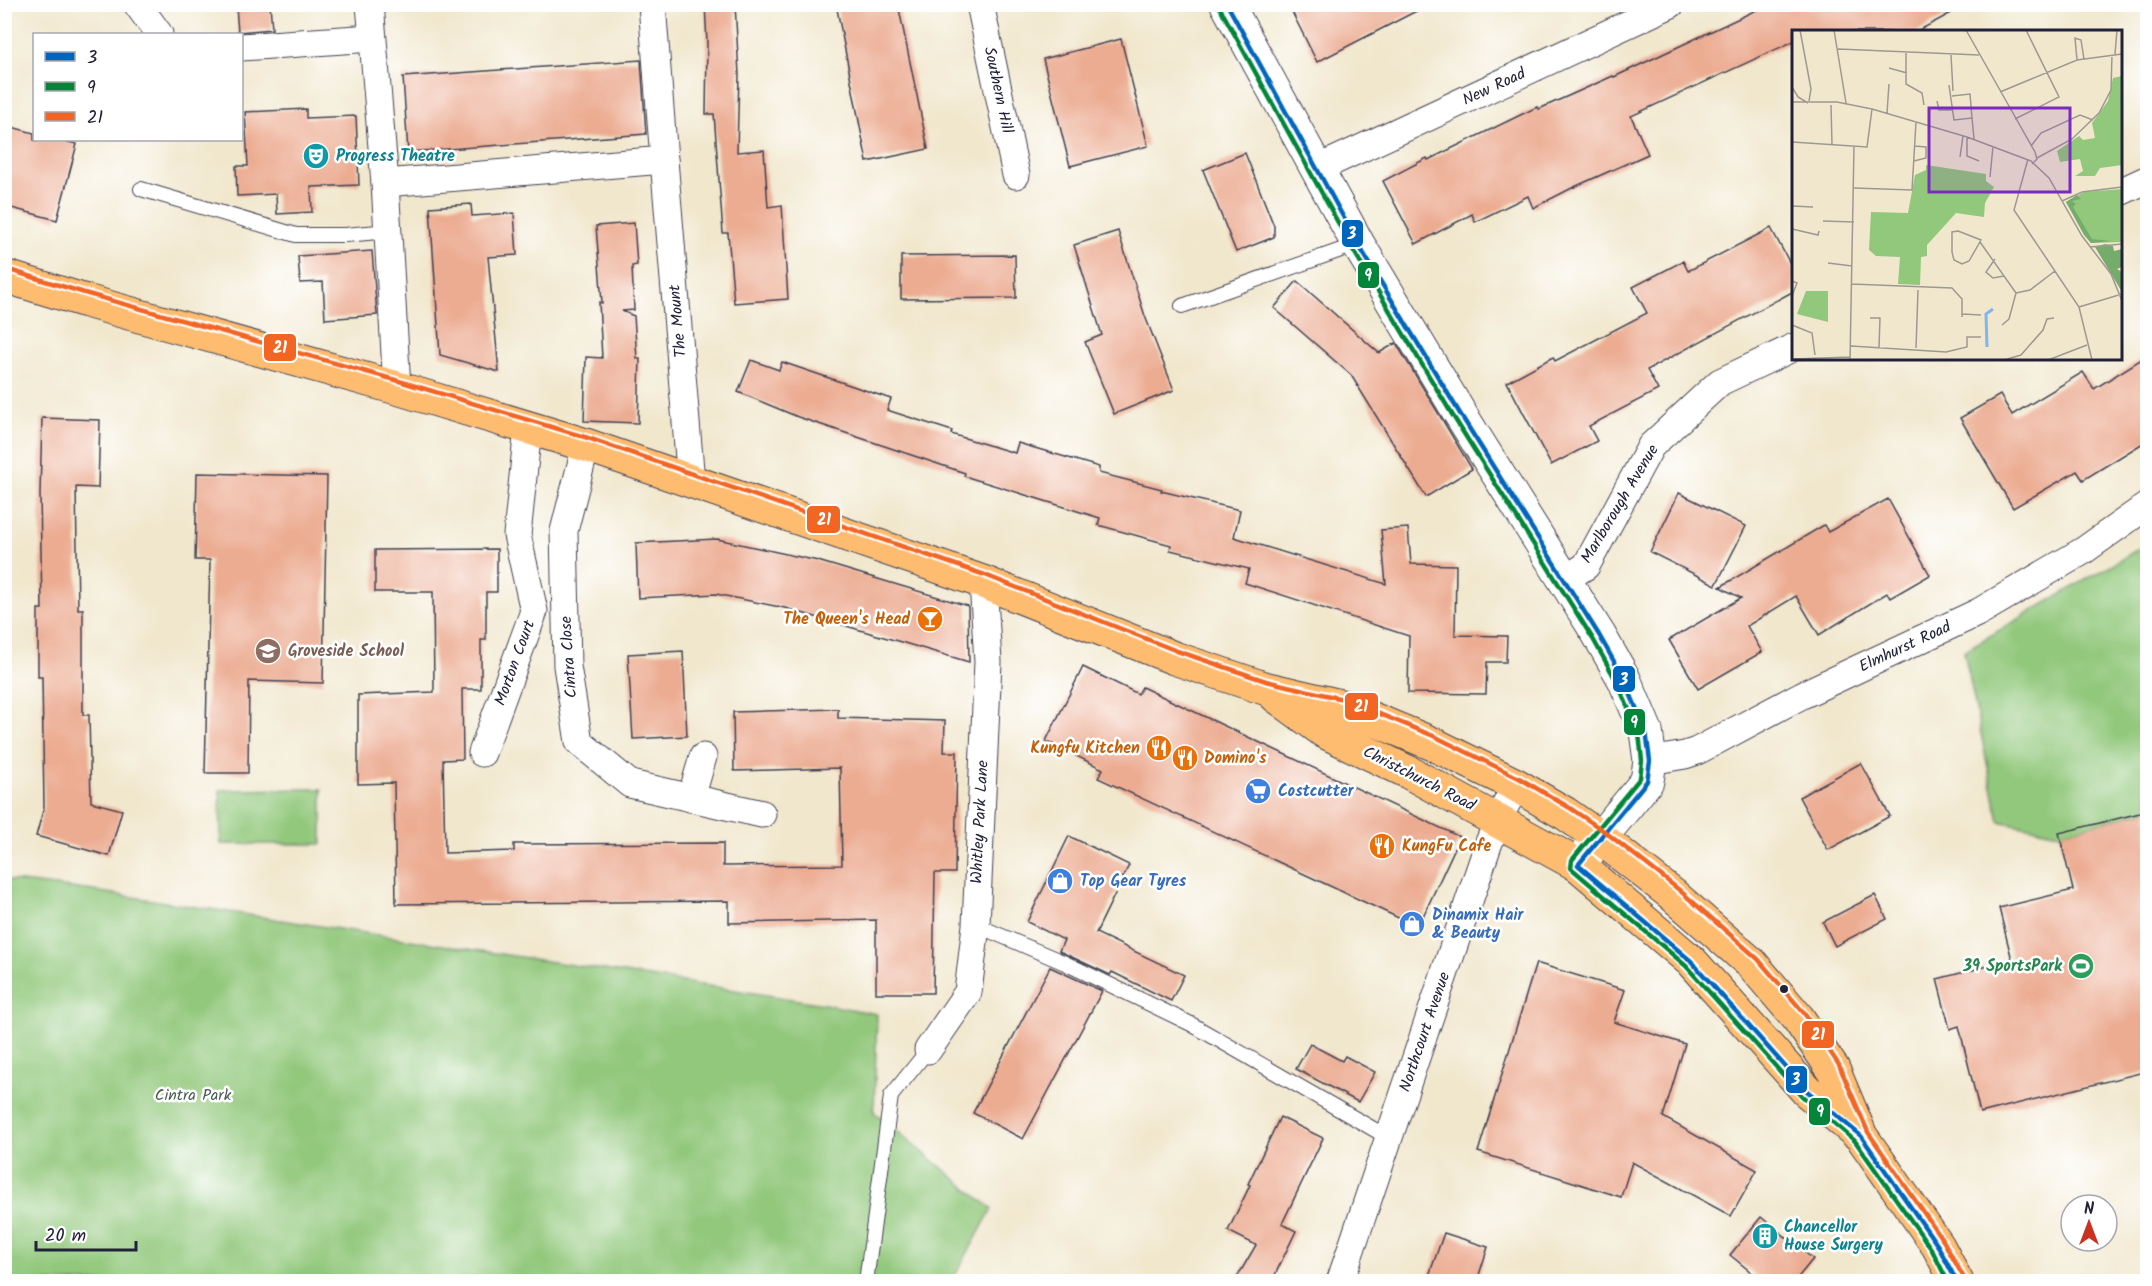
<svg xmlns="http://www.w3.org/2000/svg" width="2152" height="1286" viewBox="0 0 2152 1286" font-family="Kalam,sans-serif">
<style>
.green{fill:#92c87b;stroke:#5a755b;stroke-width:1.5}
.building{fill:#ecac92}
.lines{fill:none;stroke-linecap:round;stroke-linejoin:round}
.service-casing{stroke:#414051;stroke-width:16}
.minor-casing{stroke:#414051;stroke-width:29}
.tertiary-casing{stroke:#414051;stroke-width:35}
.primary-casing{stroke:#414051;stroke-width:35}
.service{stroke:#fff;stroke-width:14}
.minor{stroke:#fff;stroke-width:27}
.tertiary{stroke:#fff;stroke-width:33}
.primary{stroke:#fdbc70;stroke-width:33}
.bus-1-casing{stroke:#fff;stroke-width:9}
.bus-2-casing{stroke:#fff;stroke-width:9}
.bus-3-casing{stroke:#fff;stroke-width:9}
.bus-1{stroke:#0065bd;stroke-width:4.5}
.bus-2{stroke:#048539;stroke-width:4.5}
.bus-3{stroke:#f26522;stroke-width:4.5}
.bus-dot{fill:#22223b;stroke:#fff;stroke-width:2}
.labels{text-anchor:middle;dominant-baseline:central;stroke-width:5;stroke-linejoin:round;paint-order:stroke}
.street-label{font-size:16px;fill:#22223b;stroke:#fff}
.culture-label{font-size:16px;font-weight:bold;fill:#0d838f;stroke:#fff;text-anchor:start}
.food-label{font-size:16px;font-weight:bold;fill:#c56008;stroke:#fff;text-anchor:end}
.education-label{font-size:16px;font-weight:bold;fill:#785e54;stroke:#fff;text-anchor:start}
.shop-label{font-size:16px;font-weight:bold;fill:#366cbe;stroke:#fff;text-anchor:start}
.leisure-label{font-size:16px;font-weight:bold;fill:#27864d;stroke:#fff;text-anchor:end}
.park-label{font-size:16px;fill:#495c51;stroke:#fff}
.inset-river{fill:none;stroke:#81b5ef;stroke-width:3}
.inset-road{fill:none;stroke:#9e9893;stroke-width:1.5}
.view{fill:#7b2cbf;fill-opacity:0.15;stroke:#7b2cbf;stroke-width:3}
.inset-edge{fill:none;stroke:#22223b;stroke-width:3}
.line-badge{stroke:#fff;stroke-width:2}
.badge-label{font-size:16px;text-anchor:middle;font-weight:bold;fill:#fff}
</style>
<rect width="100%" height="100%" fill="#fff"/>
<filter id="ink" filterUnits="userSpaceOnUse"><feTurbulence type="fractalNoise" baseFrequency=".0167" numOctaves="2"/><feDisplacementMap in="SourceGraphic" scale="12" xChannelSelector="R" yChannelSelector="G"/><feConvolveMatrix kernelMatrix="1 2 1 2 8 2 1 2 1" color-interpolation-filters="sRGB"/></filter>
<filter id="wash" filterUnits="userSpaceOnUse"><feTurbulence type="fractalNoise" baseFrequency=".008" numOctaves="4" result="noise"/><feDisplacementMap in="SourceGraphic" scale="24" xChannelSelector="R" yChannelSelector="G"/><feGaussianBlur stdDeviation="1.35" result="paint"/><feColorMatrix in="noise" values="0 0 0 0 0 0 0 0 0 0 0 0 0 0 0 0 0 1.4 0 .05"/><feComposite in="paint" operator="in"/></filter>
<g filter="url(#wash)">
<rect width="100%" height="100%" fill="#f1e7cd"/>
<g class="green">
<path d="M2147,544V811L2059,833L1999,821L1964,651Z"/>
<path d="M322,789V844H221L220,790Z"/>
<path d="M5,880L87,890L824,1004L877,1014L874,1112L992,1209L952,1281L5,1282Z"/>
</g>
<g id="blocks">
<g class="building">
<path d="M251,4H270L272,29L238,32L236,6Z"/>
<path d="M705,4H735L739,74L737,152L764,150L768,207L782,205L788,299L734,303L728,233H723L714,114H706L707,43Z"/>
<path d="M836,4H898L928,149L867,162Z"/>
<path d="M1288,4H1430L1317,62Z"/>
<path d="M1769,4H1968L1916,32H1794V41L1631,116L1648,154L1572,188L1533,208L1528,196L1475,222L1472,214L1416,244L1383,181L1427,158L1428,160L1537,107L1539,109L1613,76L1614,77Z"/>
<path d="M1121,39L1148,146L1070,166L1043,59Z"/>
<path d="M641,60L646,134L408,152L403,77Z"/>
<path d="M306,109V118L356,116L359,185L311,187L312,212L277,214L276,194L237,196L236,166H248L245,112Z"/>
<path d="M4,125L34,133V140H59L77,144L57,220L4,206Z"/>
<path d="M1245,153L1274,226V237L1236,252L1203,170Z"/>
<path d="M471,204L472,216L514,213L517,255L488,257L499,372L440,355L430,207Z"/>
<path d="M634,223L637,265L632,266L634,310L622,311L634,316L637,359H640L638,423L584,421L586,357L602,358L599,302L602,303L596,226Z"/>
<path d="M1771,228L1794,271V291L1647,370L1658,390L1589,426L1597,441L1551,465L1507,382L1553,357L1555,361L1647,313L1633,287L1683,261L1688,271Z"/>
<path d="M1118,231L1145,316L1174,390L1114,414L1085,342L1102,335L1074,245Z"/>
<path d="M372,251L377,315L325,319L323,282L300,283L298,256Z"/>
<path d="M1015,255L1016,298L901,299V256Z"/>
<path d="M1297,281L1379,353L1396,343L1472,469L1426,497L1351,375L1274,308Z"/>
<path d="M2148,355V440L2083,480L2077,471L2013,508L1960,418L2000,395L2012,415L2083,372L2094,389Z"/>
<path d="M751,360L779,370L782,362L891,399L887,410L952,431L951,434L1015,453L1018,443L1099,467V473L1162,489L1161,491L1240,510L1234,537L1386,584L1381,530L1408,528L1411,564L1456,565L1455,635L1507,636L1506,662H1487L1486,694L1408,693L1409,636L1245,583L1249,569L1170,550L1171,545L1098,525L1100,518L964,476L965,473L798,417L738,392Z"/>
<path d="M42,418L100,420L98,488L76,487L78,609H83V715H89L91,802L122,810L109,856L36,836L44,807L42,677H38V609H42L40,494Z"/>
<path d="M197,473L327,476L323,683L249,681L248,773H205L210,560H195Z"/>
<path d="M1679,493L1746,526L1716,585L1650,552Z"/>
<path d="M1888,499L1930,575L1890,598L1887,593L1819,635L1796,596L1747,626L1762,652L1698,689L1669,640L1741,598L1720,587L1824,525L1828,532Z"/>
<path d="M717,539L818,561L968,606L969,662L785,608L716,594L638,598L636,543Z"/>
<path d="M497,549V592H486V640H481V689H462L463,759L443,760L445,853L514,851V844L723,843V866L842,865L840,768L734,771L733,712L838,709V718L945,721L944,752H957L955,873H935L933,993H876V920L729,923V901L396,904L394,783L358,784V695L434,692L433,592H375V550Z"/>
<path d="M683,651L687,736L633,739L628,654Z"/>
<path d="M1083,667L1138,694L1142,687L1460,837L1418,927L1098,778L1103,769L1046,741Z"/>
<path d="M1861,763L1890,816L1828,850L1799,797Z"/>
<path d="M2148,811V1071L1980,1113L1959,1026L1950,1029L1937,979L2012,960L1999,908L2073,890L2059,833Z"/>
<path d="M1069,836L1129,865L1096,933L1184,975L1171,1001L1112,972L1110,975L1059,951L1064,940L1027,922Z"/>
<path d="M1875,895L1887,919L1835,946L1823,922Z"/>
<path d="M1536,963L1625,990L1614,1022L1685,1044L1663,1117L1757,1170L1731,1216L1632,1162L1621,1197L1478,1152Z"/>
<path d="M1050,967L1102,991L1023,1139L973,1113Z"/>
<path d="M1310,1044L1342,1061L1345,1056L1375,1072L1358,1102L1296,1069Z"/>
<path d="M1280,1117L1323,1138L1282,1224L1296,1231L1272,1281H1235L1256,1245L1228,1231L1250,1185L1248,1184Z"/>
<path d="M1761,1217L1813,1259L1795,1281H1762L1730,1255Z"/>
<path d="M1444,1233L1488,1247L1477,1281H1427Z"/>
</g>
</g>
</g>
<g filter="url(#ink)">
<use href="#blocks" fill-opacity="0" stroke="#414051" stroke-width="1.5"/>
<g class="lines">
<defs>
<g id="service">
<path d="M141,189L296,235H345L389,231"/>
<path d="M1182,306L1358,244"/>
<path d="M976,925L1065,963L1191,1024L1389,1138"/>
<path d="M866,1282L891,1096L928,1050"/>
</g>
<g id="minor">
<path d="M137,4L159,34"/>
<path d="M370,4L385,183L664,160L691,482"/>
<path d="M652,4L664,160"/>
<path d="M980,4L1016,175"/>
<path d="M242,47L372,38"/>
<path d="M1317,169L1671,4"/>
<path d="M385,183L397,388"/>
<path d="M2120,192L2148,179"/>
<path d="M586,445L564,531L567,666L579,742L630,784L762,814"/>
<path d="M1563,580L1586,566L1651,446L1720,382L1794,347"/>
<path d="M482,753L534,611L517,535L528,428"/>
<path d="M1650,761L1685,755L1697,751L1802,695L1979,612L2083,551L2148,505"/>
<path d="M691,798L703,757"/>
<path d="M928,1050L968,992L976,925L988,662L983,582"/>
<path d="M1340,1282L1488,845L1498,820L1516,785"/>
</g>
<path id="tertiary" d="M1227,4L1358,244L1459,412L1599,635L1624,679L1646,731L1650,761L1647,781L1578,865"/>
<g id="primary">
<path d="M4,276L86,301L397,388L586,445L983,582L1174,658L1264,688L1341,706L1433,744L1516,785L1566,814L1599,837L1673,895L1752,964L1798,1018L1833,1069L1861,1136L1938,1246L1957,1282"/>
<path d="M1276,696L1325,732L1408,772L1578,865L1691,961L1807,1091L1857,1133"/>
</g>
</defs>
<use href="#service" class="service-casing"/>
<use href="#minor" class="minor-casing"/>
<use href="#tertiary" class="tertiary-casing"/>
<use href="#primary" class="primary-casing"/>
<use href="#service" class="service"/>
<use href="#minor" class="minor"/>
<use href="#tertiary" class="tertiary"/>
<use href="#primary" class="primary"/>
<defs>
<path id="bus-1" d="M1227,4L1358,244L1459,412L1599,635L1624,679L1646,731L1650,761L1647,781L1578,865L1691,961L1807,1091L1861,1136L1938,1246L1957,1282"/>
<path id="bus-2" d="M1220,8L1352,248L1453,416L1593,639L1617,682L1639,733L1642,761L1640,778L1572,860L1571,868L1686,966L1802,1096L1855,1141L1932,1250L1948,1282"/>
<path id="bus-3" d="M6,269L88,294L399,381L588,438L985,575L1177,651L1266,681L1343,699L1436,737L1519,778L1570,808L1604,831L1678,889L1758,959L1804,1013L1839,1065L1868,1132L1944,1242L1964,1278"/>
</defs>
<use href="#bus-1" class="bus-1-casing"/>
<use href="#bus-2" class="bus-2-casing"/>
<use href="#bus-3" class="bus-3-casing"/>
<use href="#bus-1" class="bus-1"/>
<use href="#bus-2" class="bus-2"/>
<use href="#bus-3" class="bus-3"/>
</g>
</g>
<defs>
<symbol id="theatre-disc" viewBox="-11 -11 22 22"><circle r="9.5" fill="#0f9aa8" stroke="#fff"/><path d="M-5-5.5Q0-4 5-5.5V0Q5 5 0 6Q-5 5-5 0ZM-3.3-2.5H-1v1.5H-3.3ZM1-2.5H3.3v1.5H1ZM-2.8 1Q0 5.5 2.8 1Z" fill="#fff"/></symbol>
<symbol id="bar-disc" viewBox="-11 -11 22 22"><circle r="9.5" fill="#e8710a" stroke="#fff"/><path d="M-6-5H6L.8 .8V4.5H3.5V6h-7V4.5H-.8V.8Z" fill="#fff"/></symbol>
<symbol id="school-disc" viewBox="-11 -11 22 22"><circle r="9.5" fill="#8d6e63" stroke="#fff"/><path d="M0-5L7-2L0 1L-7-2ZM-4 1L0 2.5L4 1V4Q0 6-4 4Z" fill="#fff"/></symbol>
<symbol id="restaurant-disc" viewBox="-11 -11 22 22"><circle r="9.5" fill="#e8710a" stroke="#fff"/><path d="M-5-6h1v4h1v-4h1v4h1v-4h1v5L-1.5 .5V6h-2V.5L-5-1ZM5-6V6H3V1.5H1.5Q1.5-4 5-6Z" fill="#fff"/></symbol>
<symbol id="supermarket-disc" viewBox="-11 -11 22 22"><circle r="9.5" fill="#3f7fe0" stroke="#fff"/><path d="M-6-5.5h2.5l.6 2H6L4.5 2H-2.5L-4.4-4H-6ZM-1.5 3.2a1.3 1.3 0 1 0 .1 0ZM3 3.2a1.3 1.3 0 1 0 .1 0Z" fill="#fff"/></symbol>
<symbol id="shop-disc" viewBox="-11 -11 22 22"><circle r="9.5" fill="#3f7fe0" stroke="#fff"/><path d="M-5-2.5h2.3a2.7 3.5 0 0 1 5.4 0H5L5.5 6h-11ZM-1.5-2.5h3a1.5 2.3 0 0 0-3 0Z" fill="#fff"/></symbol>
<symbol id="stadium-disc" viewBox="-11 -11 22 22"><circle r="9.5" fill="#2e9e5b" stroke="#fff"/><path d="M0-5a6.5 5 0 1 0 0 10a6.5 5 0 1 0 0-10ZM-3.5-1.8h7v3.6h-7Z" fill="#fff"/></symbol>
<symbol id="building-disc" viewBox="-11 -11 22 22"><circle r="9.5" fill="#0f9aa8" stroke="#fff"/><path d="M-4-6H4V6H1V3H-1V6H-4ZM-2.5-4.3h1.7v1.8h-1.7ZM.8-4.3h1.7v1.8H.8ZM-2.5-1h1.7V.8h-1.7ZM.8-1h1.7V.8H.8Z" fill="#fff"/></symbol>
</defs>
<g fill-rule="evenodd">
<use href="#theatre-disc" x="301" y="141" width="30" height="30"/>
<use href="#bar-disc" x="915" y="604" width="30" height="30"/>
<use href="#school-disc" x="253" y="636" width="30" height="30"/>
<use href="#restaurant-disc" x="1144" y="733" width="30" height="30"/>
<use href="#restaurant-disc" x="1170" y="743" width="30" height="30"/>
<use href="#supermarket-disc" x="1243" y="776" width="30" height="30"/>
<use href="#restaurant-disc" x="1367" y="831" width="30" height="30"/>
<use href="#shop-disc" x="1045" y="866" width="30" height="30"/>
<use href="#shop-disc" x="1397" y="909" width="30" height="30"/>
<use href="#stadium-disc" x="2066" y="951" width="30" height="30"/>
<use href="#building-disc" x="1750" y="1221" width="30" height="30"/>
</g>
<circle class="bus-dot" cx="1784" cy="989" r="5"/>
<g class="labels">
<g class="street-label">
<text transform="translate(1494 87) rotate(-25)">New Road</text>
<text transform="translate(998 90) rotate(78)">Southern Hill</text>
<text transform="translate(678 321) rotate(-95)">The Mount</text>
<text transform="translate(1620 504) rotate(-59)">Marlborough Avenue</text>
<text transform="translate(1905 647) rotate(-25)">Elmhurst Road</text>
<text transform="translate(569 657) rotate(-94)">Cintra Close</text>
<text transform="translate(515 663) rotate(-70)">Morton Court</text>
<text transform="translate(1419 779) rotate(27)">Christchurch Road</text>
<text transform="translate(980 822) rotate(-87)">Whitley Park Lane</text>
<text transform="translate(1425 1032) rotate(-71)">Northcourt Avenue</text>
</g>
<g class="culture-label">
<text x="336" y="156">Progress Theatre</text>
<text x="1784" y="1227">Chancellor<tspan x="1784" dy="18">House Surgery</tspan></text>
</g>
<g class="food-label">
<text x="910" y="619">The Queen's Head</text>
<text x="1140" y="748">Kungfu Kitchen</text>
<text x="1204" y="758" text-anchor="start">Domino's</text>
<text x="1402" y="846" text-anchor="start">KungFu Cafe</text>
</g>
<g class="education-label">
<text x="288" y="651">Groveside School</text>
</g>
<g class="shop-label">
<text x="1278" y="791">Costcutter</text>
<text x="1080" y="881">Top Gear Tyres</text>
<text x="1432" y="915">Dinamix Hair<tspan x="1432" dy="18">&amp; Beauty</tspan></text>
</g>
<g class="leisure-label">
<text x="2062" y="966">39 SportsPark</text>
</g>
<g class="park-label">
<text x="193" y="1095">Cintra Park</text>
</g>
</g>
<g transform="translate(1792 30)">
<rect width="330" height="330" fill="#f1e7cd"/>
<path d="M330,46V135L308,138L303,146H283L291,141L288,129L268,132L265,121L287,106L291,110L303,108L300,93L316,71L321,48ZM134,135L194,144V151L202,157L193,173L192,187L164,183L135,215V226L129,227L128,255L106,254L108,227L84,226L77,220L79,182L116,183L123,145L134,140ZM330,159V212L299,213L274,172L292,162ZM14,261H36V292L5,284Z" fill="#92c87b"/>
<path d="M285,165L289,169L280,171L284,174L281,177L300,209L319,211L299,213L292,205L274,172ZM313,214L321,216L322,221L330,219V237L325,239L330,242V262L303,217Z" fill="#75ac6b"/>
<path class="inset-river" d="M195,317L194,284L201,279"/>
<path class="inset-road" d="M8,0L19,59L17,71M42,0L54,73M174,0L243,122L245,129L240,134M46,19L187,25M114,23V54L130,63L132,75M323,24L325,0M159,25L161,61M285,30L283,8L289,10L292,29M97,38L115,43M157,55L162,90L180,88L182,109M0,57L6,67L16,73M208,62L285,30L330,24M160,66L178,64L180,88M145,71L147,80H161M0,72H45L80,79L175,107L239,131L257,148L290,206L319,244L330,271M39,75L40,115M95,83L97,54M223,89L267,67L234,0M175,107V126L187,131M0,112L75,117L80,79M239,116L249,103L288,85L301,90M168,127L171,106M245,128L280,109L307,83L319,60L320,25M236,129L222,180L287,277L300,330M122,131L134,128V117L122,116M0,135V157M198,147L201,116M62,158L120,160L124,92M270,171L290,162L330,157M0,176L21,177M31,191L62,192M0,199L26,205L27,201M166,201L189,210L177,231L170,234L162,230L160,222V202ZM188,212L224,263M298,217L330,214M203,229L194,242L201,248L212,246M36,233L60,236M0,251L5,253L0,266M59,254L160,258L170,269V287M224,263L238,260L263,241M287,277L330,264M170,284L189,285M78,288H88L87,318M0,295L20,303L23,325M210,295L217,289L224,263M59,316L154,322L175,317V307H189M124,318L126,260M0,329L58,327M58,330L62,116M212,330L229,325L251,300L255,289L262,288M256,330L295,315"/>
<path class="view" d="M137,78H278V162H137Z"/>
<rect width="330" height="330" class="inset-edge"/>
</g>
<g class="line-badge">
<rect x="1341" y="219" width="23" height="29" rx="6" fill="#0065bd"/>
<rect x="1357" y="261" width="23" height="28" rx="6" fill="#048539"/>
<rect x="263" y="333" width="34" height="29" rx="6" fill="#f26522"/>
<rect x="806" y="505" width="35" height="29" rx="6" fill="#f26522"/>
<rect x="1612" y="665" width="24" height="28" rx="6" fill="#0065bd"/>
<rect x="1344" y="692" width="35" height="29" rx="6" fill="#f26522"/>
<rect x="1623" y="708" width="23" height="28" rx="6" fill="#048539"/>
<rect x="1801" y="1020" width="34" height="29" rx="6" fill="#f26522"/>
<rect x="1785" y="1065" width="23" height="29" rx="6" fill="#0065bd"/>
<rect x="1808" y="1097" width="23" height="29" rx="6" fill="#048539"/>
</g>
<g class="badge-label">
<text x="1352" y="239">3</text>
<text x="1368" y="281">9</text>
<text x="280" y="353">21</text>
<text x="824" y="525">21</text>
<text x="1624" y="685">3</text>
<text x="1361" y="712">21</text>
<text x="1634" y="728">9</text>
<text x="1818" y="1040">21</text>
<text x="1796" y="1085">3</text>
<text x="1820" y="1117">9</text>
</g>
<rect width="2152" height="1286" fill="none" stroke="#fff" stroke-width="24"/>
<rect x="33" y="33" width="210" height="108" fill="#ffffff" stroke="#a7a7b1" stroke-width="1.5"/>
<rect x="45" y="52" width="30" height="9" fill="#0065bd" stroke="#a7a7b1" stroke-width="1.5"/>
<text x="87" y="63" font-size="18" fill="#22223b">3</text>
<rect x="45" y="82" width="30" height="9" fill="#048539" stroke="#a7a7b1" stroke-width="1.5"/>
<text x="87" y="93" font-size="18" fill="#22223b">9</text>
<rect x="45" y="112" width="30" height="9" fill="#f26522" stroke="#a7a7b1" stroke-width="1.5"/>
<text x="87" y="123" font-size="18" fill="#22223b">21</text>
<g transform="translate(2089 1223)"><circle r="28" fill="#ffffff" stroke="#a7a7b1" stroke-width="1.5"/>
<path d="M0-4.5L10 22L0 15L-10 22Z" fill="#c8321e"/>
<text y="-9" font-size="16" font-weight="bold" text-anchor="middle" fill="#22223b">N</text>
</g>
<path d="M36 1241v9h100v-9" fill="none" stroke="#22223b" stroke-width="3"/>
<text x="45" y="1241" font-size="18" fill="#22223b" stroke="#ffffff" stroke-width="4.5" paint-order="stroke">20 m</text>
</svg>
